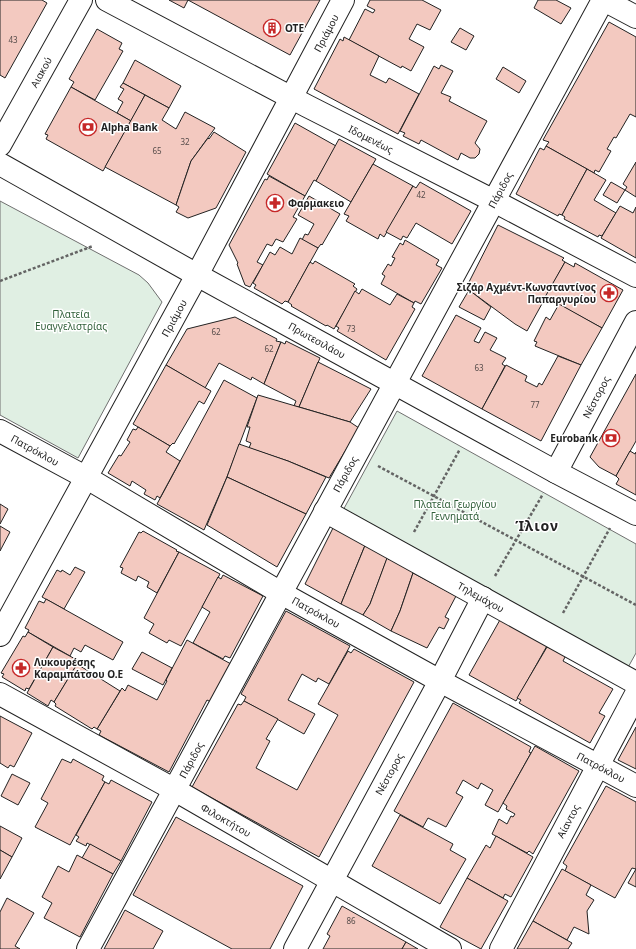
<svg xmlns="http://www.w3.org/2000/svg" width="636" height="949" viewBox="0 0 636 949" font-family="'Noto Sans',sans-serif">
<style>
.green{fill:#e0efe3;stroke:#6f6f6f}
.building{fill:#f3c9c0;stroke:#222}
.lines{fill:none;stroke-linecap:round;stroke-linejoin:round}
.street-casing{stroke:#222;stroke-width:24}
.secondary-casing{stroke:#222;stroke-width:24}
.path{stroke:#646464;stroke-width:2.5;stroke-dasharray:3 2;stroke-linecap:butt}
.street{stroke:#fff;stroke-width:22}
.secondary{stroke:#fff;stroke-width:22}
.labels{text-anchor:middle;dominant-baseline:central;stroke-width:3;stroke-linejoin:round;paint-order:stroke}
.number-label{font-size:8px;fill:#564c4a}
.poi-label{font-size:10px;font-weight:bold;fill:#222;stroke:#fff;text-anchor:start}
.street-label{font-size:10px;fill:#222;stroke:#fff}
.park-label{font-size:10px;fill:#2f5e38;stroke:#fff}
.district-label{font-size:14px;font-weight:bold;letter-spacing:1px;fill:#222;stroke:#fff}
</style>
<rect width="100%" height="100%" fill="#fff"/>
<g class="green">
<path d="M0,201L139,275L148,283L162,302L78,458L0,415Z"/>
<path d="M397,411L636,544V653L626,671L341,514Z"/>
</g>
<g class="building">
<path d="M0,0H42L47,3L5,78L0,75Z"/>
<path d="M169,0H188L184,8Z"/>
<path d="M188,0H320L290,55Z"/>
<path d="M370,0H422L441,10L430,30L417,24L409,39L424,47L411,71L402,66L401,68L349,40L365,9L373,13L375,10L367,6Z"/>
<path d="M538,0H556L571,8L561,24L534,8Z"/>
<path d="M609,22L636,37V117L630,114L616,138L614,137L607,149L611,151L599,172L595,170L594,173L546,146L549,142L543,140Z"/>
<path d="M460,28L474,36L466,50L451,42Z"/>
<path d="M97,29L122,43L119,49L123,51L95,100L71,87L74,82L69,79Z"/>
<path d="M344,37L379,56L370,75L386,83L389,78L419,94L398,134L314,89L340,39L343,41Z"/>
<path d="M135,60L181,86L169,108L123,83Z"/>
<path d="M441,65L453,71L441,93L451,97L449,101L487,121L475,143L480,149L479,154L475,158H470L461,153L458,160L421,140L419,144L403,136L405,133L400,131L434,66L439,69Z"/>
<path d="M503,67L526,81L519,93L496,79Z"/>
<path d="M123,83L145,95L131,121L117,113L123,102L118,99L124,89L120,87Z"/>
<path d="M71,87L131,121L103,171L46,139L48,135L45,134Z"/>
<path d="M145,95L169,108L162,120L176,129L185,112L215,128L191,161L176,205L105,167Z"/>
<path d="M295,123L336,146L316,181L314,180L305,196L267,174Z"/>
<path d="M214,132L246,152L216,208L188,218L176,212L179,207L176,205L191,161L208,138L209,139Z"/>
<path d="M339,139L376,159L351,202L316,181Z"/>
<path d="M546,146L587,169L562,215L559,214L558,216L516,194L540,148L544,150Z"/>
<path d="M636,162V197L625,190L627,187L623,184Z"/>
<path d="M373,164L413,186L384,237L380,234L378,239L346,221L349,216L344,214Z"/>
<path d="M587,169L606,180L594,200L616,213L602,236L599,235L598,237L564,219L565,217L562,215Z"/>
<path d="M269,176L305,196L293,217L297,219L283,242L276,239L272,246L267,244L257,262L263,265L250,287L245,285L237,264L238,263L229,245L265,179L267,180Z"/>
<path d="M420,182L471,211L452,244L416,223L407,238L403,236L401,240L386,232L413,186L416,188Z"/>
<path d="M611,182L625,190L617,203L603,195Z"/>
<path d="M309,196L340,214L322,245L321,244L318,248L302,240L305,234L308,235L314,224L298,215Z"/>
<path d="M620,206L633,213L636,207V258L601,238Z"/>
<path d="M498,225L564,258L562,260L565,262L527,331L515,324L469,290L470,286L468,284Z"/>
<path d="M300,238L318,248L288,302L285,301L282,304L254,288L256,285L253,283L270,252L275,255L280,247L292,254Z"/>
<path d="M405,240L439,260L436,265L442,268L421,304L415,301L414,303L381,284L385,276L382,274L388,264L391,266L395,258L392,257L400,243L403,245Z"/>
<path d="M315,261L355,284L353,286L357,289L334,329L327,325L326,326L291,306L292,305L288,302L310,262L313,264Z"/>
<path d="M565,262L574,267L575,263L623,290L602,328L545,297Z"/>
<path d="M362,289L390,305L397,294L414,303L412,307L415,309L386,360L337,331L339,328L336,326L355,291L359,294Z"/>
<path d="M469,290L491,307L484,320L459,307Z"/>
<path d="M559,304L602,328L581,365L535,346L537,342L534,341L546,317L550,320Z"/>
<path d="M456,315L481,328L474,341L479,343L485,332L497,338L490,350L506,358L502,364L505,366L482,409L422,376Z"/>
<path d="M235,317L277,339L276,341L281,342L264,384L252,377L251,380L219,363L205,388L166,365L187,329Z"/>
<path d="M286,341L320,358L299,407L294,406L296,401L264,384L281,342L285,344Z"/>
<path d="M558,356L581,365L541,441L482,409L506,365L527,376L525,381L537,387L539,383L542,385Z"/>
<path d="M318,362L371,389L350,422L299,407Z"/>
<path d="M166,365L211,391L204,404L199,401L174,444L173,443L170,446L133,424Z"/>
<path d="M636,374V441L616,476L599,467L590,457Z"/>
<path d="M224,380L257,398L227,477L204,530L157,504Z"/>
<path d="M258,395L350,422L359,428L329,478L288,461L249,448L251,443L246,441L250,427H247Z"/>
<path d="M138,427L170,446L166,452L180,461L160,498L157,496L155,500L144,494L146,490L132,481L130,486L108,473L119,455L121,456L130,442L127,440L133,429L136,430Z"/>
<path d="M239,444L288,461L326,477L306,514L227,477Z"/>
<path d="M630,451L635,454L636,452V495L616,484L619,479L616,476Z"/>
<path d="M227,477L306,514L277,567L207,525Z"/>
<path d="M0,504L8,509L0,524Z"/>
<path d="M0,526L10,532L0,551Z"/>
<path d="M334,526L366,543L341,604L305,584Z"/>
<path d="M143,531L177,550L176,551L179,552L157,593L147,587L149,582L138,576L136,581L121,573L123,568L120,567L139,532L141,533Z"/>
<path d="M366,543L388,556L370,604L363,615L341,604Z"/>
<path d="M179,552L220,574L181,646L169,640L167,643L149,633L154,624L144,618Z"/>
<path d="M387,558L389,560L390,558L412,570L411,571L413,573L400,611L391,631L363,615L370,604Z"/>
<path d="M75,567L85,572L64,609L42,597L57,570L61,572L62,570L70,575Z"/>
<path d="M413,573L456,596L445,617L449,619L444,629L439,627L427,648L391,631L400,611Z"/>
<path d="M223,575L263,596L230,658L225,656L223,659L193,643L210,612L202,607L218,577L221,579Z"/>
<path d="M46,599L123,642L113,660L85,645L81,652L74,648L70,656L28,632L29,630L25,628L39,601L44,603Z"/>
<path d="M286,611L350,646L329,684L318,678L316,682L302,674L288,700L315,714L304,734L244,701L246,697L241,694Z"/>
<path d="M501,618L548,644L516,701L469,675Z"/>
<path d="M28,632L53,647L29,689L26,688L25,691L2,677L4,674L1,673L23,636L25,637Z"/>
<path d="M187,640L231,664L211,702L207,700L169,772L99,735L101,731L97,729L122,688L125,691L128,685L157,700L167,681L166,680Z"/>
<path d="M552,645L567,653L563,661L613,689L599,713L605,716L590,743L519,703L521,700L517,698L547,647L550,648Z"/>
<path d="M53,647L79,661L54,702L51,700L48,706L27,693Z"/>
<path d="M354,649L414,682L319,857L192,787L238,704L241,705L244,701L278,719L266,739L270,741L256,768L297,790L338,715L318,704L348,651L351,653Z"/>
<path d="M142,652L172,668L163,685L132,669Z"/>
<path d="M77,664L120,691L97,729L94,727L92,729L55,706L56,704L54,702Z"/>
<path d="M453,703L531,747L529,752L531,753L498,812L485,805L493,790L481,783L478,789L463,780L456,793L463,797L446,827L428,818L423,827L394,811Z"/>
<path d="M0,716L32,733L14,767L10,765L8,768L0,763Z"/>
<path d="M636,727V769L618,760Z"/>
<path d="M535,746L579,771L533,854L529,851L527,853L492,834L499,819L507,824L511,816L513,817L515,814L506,809L507,806L503,803Z"/>
<path d="M62,759L71,763L73,759L104,776L102,780L105,782L70,845L35,827L48,803L41,799Z"/>
<path d="M12,774L30,783L18,805L1,796Z"/>
<path d="M111,780L152,802L121,861L87,843L86,846L76,841L79,837L76,835L105,782L109,784Z"/>
<path d="M606,786L636,802V869L632,868L615,898L565,871L567,866L563,863Z"/>
<path d="M400,815L453,844L450,850L466,859L440,904L372,866Z"/>
<path d="M176,817L303,886L270,949H232L133,895Z"/>
<path d="M0,826L22,838L12,857L0,850Z"/>
<path d="M496,836L533,857L511,897L505,894L503,898L467,878L486,845L490,848Z"/>
<path d="M90,844L121,861L113,874L82,858Z"/>
<path d="M0,850L12,857L0,879Z"/>
<path d="M77,855L113,874L80,937L44,918L52,903L42,897L58,866L69,872Z"/>
<path d="M562,869L591,885L586,895L594,900L587,911L589,934L574,927L567,940L533,921Z"/>
<path d="M636,869V887L628,883Z"/>
<path d="M467,878L508,901L481,949L440,927Z"/>
<path d="M7,898L34,913L15,946L20,949H0V912Z"/>
<path d="M342,906L406,942L402,949H323L330,936L327,934Z"/>
<path d="M125,910L163,931L153,949H104Z"/>
<path d="M533,921L572,943L568,949H517Z"/>
<path d="M406,942L418,949H402Z"/>
</g>
<g class="lines">
<defs>
<g id="street">
<path d="M604,0L636,17"/>
<path d="M0,145L81,0"/>
<path d="M0,431L87,478L281,593L440,681L636,786"/>
<path d="M556,472L636,322"/>
<path d="M325,511L636,683"/>
<path d="M88,949L395,383"/>
<path d="M295,949L440,681L483,598"/>
<path d="M501,949L636,694"/>
</g>
<g id="secondary">
<path d="M107,0L307,106L494,201L636,276"/>
<path d="M0,164L197,275L556,472L636,514"/>
<path d="M395,383L603,0"/>
<path d="M0,635L197,275L343,0"/>
<path d="M0,694L175,790L450,949"/>
</g>
</defs>
<use href="#street" class="street-casing"/>
<use href="#secondary" class="secondary-casing"/>
<g class="path">
<path d="M0,281L93,246"/>
<path d="M378,466L636,605"/>
<path d="M414,532L460,449"/>
<path d="M495,576L543,494"/>
<path d="M563,613L610,528"/>
</g>
<use href="#street" class="street"/>
<use href="#secondary" class="secondary"/>
</g>
<defs>
<symbol id="building-ring" viewBox="-11 -11 22 22"><circle r="9.5" fill="#fff" stroke="#c62828" stroke-width="1.5"/><path d="M-4-6H4V6H1V3H-1V6H-4ZM-2.5-4.3h1.7v1.8h-1.7ZM.8-4.3h1.7v1.8H.8ZM-2.5-1h1.7V.8h-1.7ZM.8-1h1.7V.8H.8Z" fill="#c62828"/></symbol>
<symbol id="bank-ring" viewBox="-11 -11 22 22"><circle r="9.5" fill="#fff" stroke="#c62828" stroke-width="1.5"/><path d="M-6-4H6V4H-6ZM0-2.3a2.3 2.3 0 1 0 0 4.6a2.3 2.3 0 1 0 0-4.6Z" fill="#c62828"/></symbol>
<symbol id="pharmacy-ring" viewBox="-11 -11 22 22"><circle r="9.5" fill="#fff" stroke="#c62828" stroke-width="1.5"/><path d="M-2-6h4v4h4v4h-4v4h-4v-4h-4v-4h4Z" fill="#c62828"/></symbol>
</defs>
<g fill-rule="evenodd">
<use href="#building-ring" x="262" y="18" width="20" height="20"/>
<use href="#bank-ring" x="78" y="117" width="20" height="20"/>
<use href="#pharmacy-ring" x="265" y="193" width="20" height="20"/>
<use href="#pharmacy-ring" x="599" y="283" width="20" height="20"/>
<use href="#bank-ring" x="601" y="428" width="20" height="20"/>
<use href="#pharmacy-ring" x="11" y="658" width="20" height="20"/>
</g>
<g class="labels">
<g class="number-label">
<text x="13" y="39">43</text>
<text x="185" y="141">32</text>
<text x="157" y="150">65</text>
<text x="421" y="194">42</text>
<text x="351" y="328">73</text>
<text x="216" y="331">62</text>
<text x="269" y="348">62</text>
<text x="479" y="367">63</text>
<text x="535" y="404">77</text>
<text x="351" y="920">86</text>
</g>
<g class="poi-label">
<text x="285" y="28">ΟΤΕ</text>
<text x="101" y="127">Alpha Bank</text>
<text x="288" y="203">Φαρμακειο</text>
<text x="596" y="287" text-anchor="end">Σιζάρ Αχμέντ-Κωνσταντίνος<tspan x="596" dy="12">Παπαργυρίου</tspan></text>
<text x="598" y="438" text-anchor="end">Eurobank</text>
<text x="34" y="662">Λυκουρέσης<tspan x="34" dy="12">Καραμπάτσου Ο.Ε</tspan></text>
</g>
<g class="street-label">
<text transform="translate(326 33) rotate(-62)">Πριάμου</text>
<text transform="translate(41 72) rotate(-61)">Αιακού</text>
<text transform="translate(371 139) rotate(27)">Ιδομενέως</text>
<text transform="translate(500 190) rotate(-62)">Πάριδος</text>
<text transform="translate(174 318) rotate(-61)">Πριάμου</text>
<text transform="translate(317 340) rotate(29)">Πρωτεσιλάου</text>
<text transform="translate(596 397) rotate(-62)">Νέστορος</text>
<text transform="translate(35 450) rotate(29)">Πατρόκλου</text>
<text transform="translate(345 474) rotate(-61)">Πάριδος</text>
<text transform="translate(481 597) rotate(29)">Τηλεμάχου</text>
<text transform="translate(316 612) rotate(29)">Πατρόκλου</text>
<text transform="translate(191 760) rotate(-62)">Πάριδος</text>
<text transform="translate(601 767) rotate(28)">Πατρόκλου</text>
<text transform="translate(389 774) rotate(-61)">Νέστορος</text>
<text transform="translate(226 820) rotate(30)">Φιλοκτήτου</text>
<text transform="translate(568 821) rotate(-62)">Αίαντος</text>
</g>
<g class="park-label">
<text x="71" y="314">Πλατεία<tspan x="71" dy="12">Ευαγγελιστρίας</tspan></text>
<text x="455" y="504">Πλατεία Γεωργίου<tspan x="455" dy="12">Γεννηματά</tspan></text>
</g>
<g class="district-label">
<text x="537" y="525">Ίλιον</text>
</g>
</g>
</svg>
